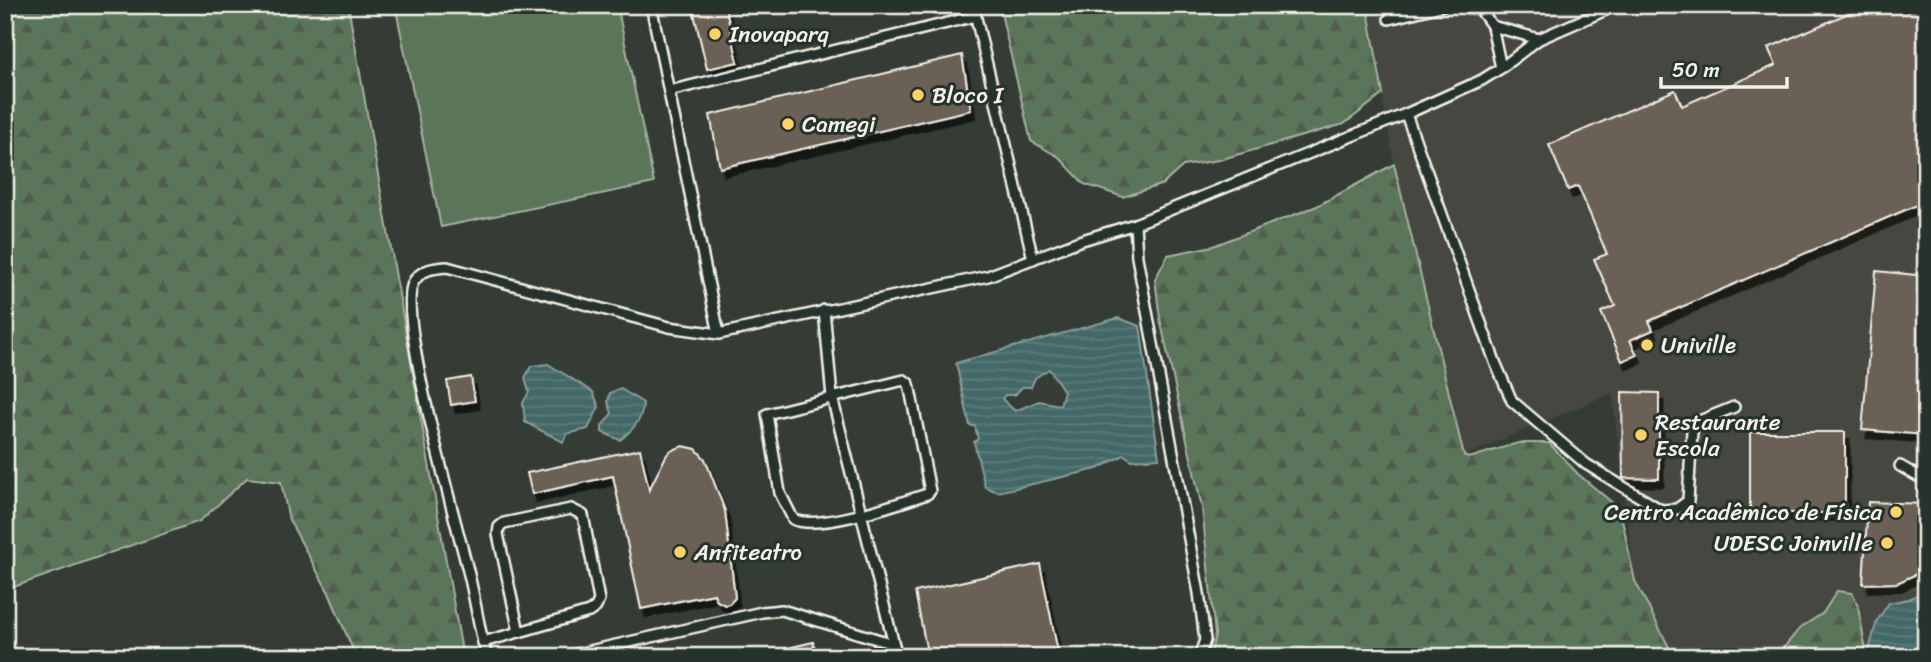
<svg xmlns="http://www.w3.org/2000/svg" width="1931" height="662" viewBox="0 0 1931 662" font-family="Sriracha,sans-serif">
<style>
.built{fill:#44473f}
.green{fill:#5a745a;stroke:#a7b2a1;stroke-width:2}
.forest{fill:url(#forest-firs);stroke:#a7b2a1;stroke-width:2}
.water{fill:url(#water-rules);stroke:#8a9e9b;stroke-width:2;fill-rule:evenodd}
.building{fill:#6b6056;stroke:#f4f1e8;stroke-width:2;filter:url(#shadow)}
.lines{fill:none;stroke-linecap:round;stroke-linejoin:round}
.service-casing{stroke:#f4f1e8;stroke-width:14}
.service{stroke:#26332d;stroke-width:9}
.poi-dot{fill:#ffd166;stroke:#26332d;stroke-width:2.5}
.labels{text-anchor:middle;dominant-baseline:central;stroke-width:6;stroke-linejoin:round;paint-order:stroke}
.poi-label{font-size:23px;fill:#f4f1e8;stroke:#26332d;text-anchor:start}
</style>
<defs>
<pattern id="forest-firs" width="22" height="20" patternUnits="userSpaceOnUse" patternTransform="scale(1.75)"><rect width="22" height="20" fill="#5a745a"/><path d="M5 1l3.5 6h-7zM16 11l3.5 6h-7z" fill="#515c4f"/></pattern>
<pattern id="water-rules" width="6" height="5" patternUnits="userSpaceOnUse" patternTransform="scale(1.75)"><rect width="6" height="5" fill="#436768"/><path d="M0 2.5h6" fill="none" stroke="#5f7d7e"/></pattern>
<filter id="shadow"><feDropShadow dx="4.5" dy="8" stdDeviation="0" flood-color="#0009"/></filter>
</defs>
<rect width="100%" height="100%" fill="#343c35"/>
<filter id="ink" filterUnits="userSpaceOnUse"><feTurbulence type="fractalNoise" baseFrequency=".0143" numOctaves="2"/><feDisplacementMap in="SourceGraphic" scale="14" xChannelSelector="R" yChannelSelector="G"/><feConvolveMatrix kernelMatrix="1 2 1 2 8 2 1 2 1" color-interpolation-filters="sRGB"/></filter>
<g filter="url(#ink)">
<path class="built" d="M1367,5H1926V657H1730L1671,652L1635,581L1612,393L1464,456L1394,164Z"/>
<path class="green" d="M395,5H617L654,183L441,227Z"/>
<g class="forest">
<path d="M5,5H348L463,657H356L329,593L289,520L281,482L247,478L200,521L5,590Z"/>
<path d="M999,5H1367L1383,94L1344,124L1219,160L1183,166L1163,184L1123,197L1084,184L1059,157L1031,141Z"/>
<path d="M1394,164L1464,456L1469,458L1518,443H1549L1578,474L1620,509L1635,581L1671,651L1729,657H1210L1215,635L1202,508L1160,319L1155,279L1168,255L1213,246L1317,206Z"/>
<path d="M1837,591L1852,593L1858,606L1867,657H1776L1800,628L1823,613Z"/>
</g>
<g class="water">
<path d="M1118,318L1140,326L1159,458L1132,460L1124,455L1097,469L998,492L985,487L974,442L978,439L975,426H970L956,363ZM1049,369L1064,391L1060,405L1039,401L1015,411L1002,399L1005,395H1015L1022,387H1031L1035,378Z"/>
<path d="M548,364L593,392L599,407L588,429L567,434L563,442L525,422L523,403L529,392L525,378L531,366Z"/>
<path d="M621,389L643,403C643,420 632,430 620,440L602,432V426L612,413L608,402L610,393Z"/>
<path d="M1926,591V657H1867L1877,621L1889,603L1908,599Z"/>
</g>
<g class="building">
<path d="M692,5H725L738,62L707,69Z"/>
<path d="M1867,5H1906L1908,11L1926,5V201L1649,321L1653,330L1630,340L1637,355L1622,361L1601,312L1615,306L1594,259L1607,254L1578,186L1568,190L1549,145L1675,90L1682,106L1776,65L1768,48Z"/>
<path d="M962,55L971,110L720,168L710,115Z"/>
<path d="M1876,271L1926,276V435L1862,430Z"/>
<path d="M471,377L475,401L451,405L447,381Z"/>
<path d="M1622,392L1659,393V479L1623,478Z"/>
<rect x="1750" y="432" width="95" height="81"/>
<path d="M683,446L696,449L705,459L725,511L735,598L729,604L725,605L717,601L714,594L641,609L613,476L532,494L527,473L640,449L649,490L666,456L670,451Z"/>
<path d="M1868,502L1926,504V567L1921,572L1897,583L1863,584Z"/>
<path d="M1040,564L1059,657H928L915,592Z"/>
<path d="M813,642L817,657H776L775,651Z"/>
</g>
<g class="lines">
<defs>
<g id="service">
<path d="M651,5L719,334"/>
<path d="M973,5L1033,259"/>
<path d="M1477,5L1492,26L1501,68"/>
<path d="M1389,19L1445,5"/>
<path d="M1492,26L1539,39"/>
<path d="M669,91L976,16"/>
<path d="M1406,114L1495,362L1512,401L1586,464L1661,510L1677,509L1688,501L1692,431L1697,422L1734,407"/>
<path d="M1135,224L1137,257L1199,593L1205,640L1199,657"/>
<path d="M824,310L832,397L897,657"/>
<path d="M904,380L909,384L930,491L927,494C900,503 818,532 793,519L780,493L767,414Z"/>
<path d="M1900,466L1926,481"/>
<path d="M571,509L583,515L599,600L596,607L589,612L519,632L498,534L499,527L504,523Z"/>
<path d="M519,632L483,642C478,621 475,600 470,579C460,534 394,311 414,281C422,269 434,268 447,267L669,327L719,334L988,276L1079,241L1135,224L1406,114L1482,80L1501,68L1539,39L1617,5"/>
<path d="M483,642L487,657"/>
<path d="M563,657L762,612L782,610L893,644"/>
</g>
</defs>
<use href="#service" class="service-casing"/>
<use href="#service" class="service"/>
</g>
</g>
<g class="poi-dot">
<circle cx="715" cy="34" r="7"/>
<circle cx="918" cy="95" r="7"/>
<circle cx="788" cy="124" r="7"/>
<circle cx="1647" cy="345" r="7"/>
<circle cx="1641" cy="435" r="7"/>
<circle cx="1896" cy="512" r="7"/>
<circle cx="1887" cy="543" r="7"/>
<circle cx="680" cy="552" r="7"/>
</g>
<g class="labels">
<g class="poi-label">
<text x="729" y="34">Inovaparq</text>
<text x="932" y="95">Bloco I</text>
<text x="802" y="124">Camegi</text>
<text x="1661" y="345">Univille</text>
<text x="1655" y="422">Restaurante<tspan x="1655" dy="26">Escola</tspan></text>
<text x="1882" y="512" text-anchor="end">Centro Acadêmico de Física</text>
<text x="1873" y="543" text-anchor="end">UDESC Joinville</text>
<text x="694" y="552">Anfiteatro</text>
</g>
</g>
<rect width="1931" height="662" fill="none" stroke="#26332d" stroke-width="28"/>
<rect x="14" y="14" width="1903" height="634" fill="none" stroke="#f4f1e8" stroke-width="2.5" filter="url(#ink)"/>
<path d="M1661 77v10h126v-10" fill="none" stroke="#f4f1e8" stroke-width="3.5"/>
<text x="1672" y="77" font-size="21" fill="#f4f1e8" stroke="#26332d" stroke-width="5" paint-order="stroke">50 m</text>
</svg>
